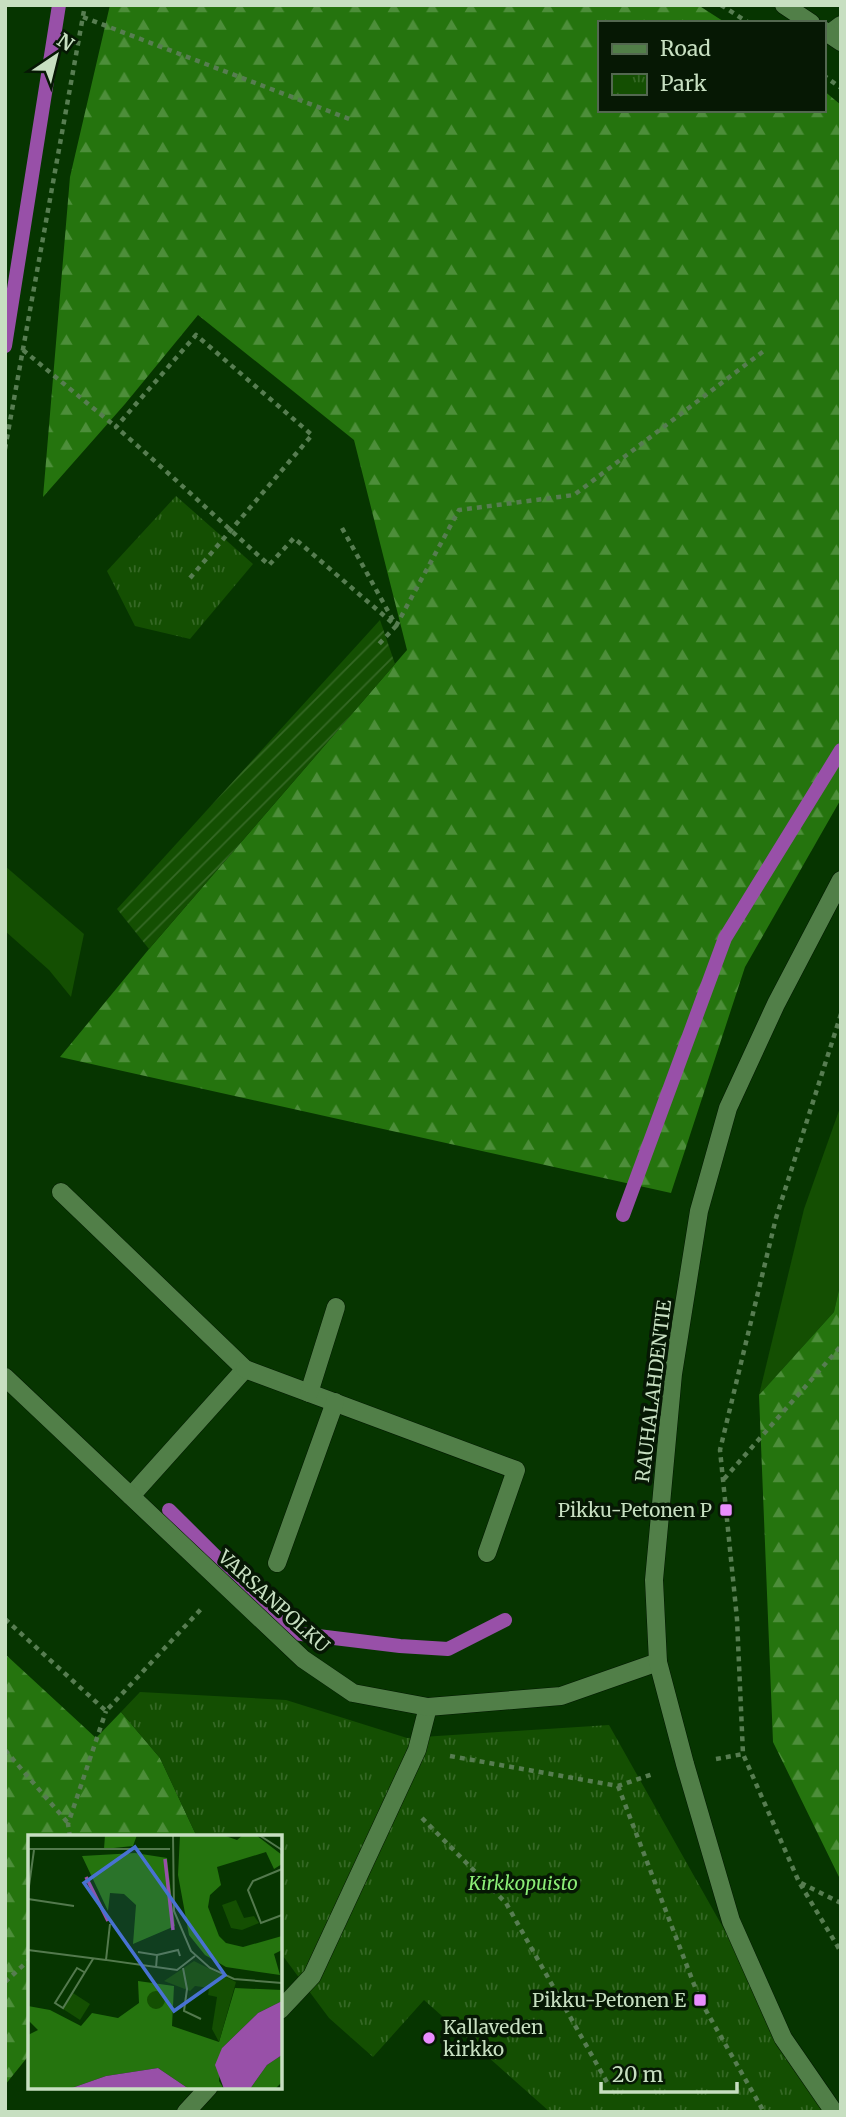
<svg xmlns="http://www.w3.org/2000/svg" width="846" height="2117" viewBox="0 0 846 2117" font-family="Merriweather,serif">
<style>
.grass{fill:#144f02}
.forest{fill:url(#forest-firs)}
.park{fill:url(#park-tufts)}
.garden{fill:url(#garden-furrows)}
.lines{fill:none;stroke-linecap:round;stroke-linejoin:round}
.stream{stroke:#9850a8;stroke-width:14}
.service-casing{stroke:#031901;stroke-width:19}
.minor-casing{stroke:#031901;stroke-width:19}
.tertiary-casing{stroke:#031901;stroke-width:19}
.secondary-casing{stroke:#031901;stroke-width:19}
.path{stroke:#577d51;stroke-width:4.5;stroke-dasharray:5 5;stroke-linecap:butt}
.service{stroke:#517f48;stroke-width:18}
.minor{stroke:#517f48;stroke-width:18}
.tertiary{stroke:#517f48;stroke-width:18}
.secondary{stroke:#517f48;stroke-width:18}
.poi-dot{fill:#e98dfe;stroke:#061804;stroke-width:2.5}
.labels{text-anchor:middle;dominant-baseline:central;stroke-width:7;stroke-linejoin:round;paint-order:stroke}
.street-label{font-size:19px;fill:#c7dfc1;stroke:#061804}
.poi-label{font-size:19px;fill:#c7dfc1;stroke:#061804;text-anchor:end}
.park-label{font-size:19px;font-style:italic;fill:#8bed76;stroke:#061804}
.inset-river{fill:none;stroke:#9850a8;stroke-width:3.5}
.inset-road{fill:none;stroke:#53794d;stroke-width:2}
.view{fill:#4872d2;fill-opacity:0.15;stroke:#4872d2;stroke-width:3.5}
.inset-edge{fill:none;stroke:#c7dfc1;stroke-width:3.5}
</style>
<defs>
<pattern id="forest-firs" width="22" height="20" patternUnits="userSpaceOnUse" patternTransform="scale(1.75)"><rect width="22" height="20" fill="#25740e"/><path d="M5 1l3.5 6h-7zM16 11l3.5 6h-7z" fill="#4d8e3a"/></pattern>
<pattern id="park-tufts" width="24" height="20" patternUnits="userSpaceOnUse" patternTransform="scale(1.75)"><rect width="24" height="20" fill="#144f02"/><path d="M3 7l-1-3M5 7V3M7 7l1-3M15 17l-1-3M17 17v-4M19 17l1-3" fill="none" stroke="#356825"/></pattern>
<pattern id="garden-furrows" width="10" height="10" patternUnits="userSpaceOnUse" patternTransform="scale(1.75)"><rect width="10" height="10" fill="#144f02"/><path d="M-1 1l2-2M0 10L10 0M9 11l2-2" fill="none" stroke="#356825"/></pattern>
</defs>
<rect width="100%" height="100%" fill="#063500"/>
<g class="grass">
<path d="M5,866L84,934L71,997L49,970L5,931Z"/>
<path d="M841,1105V1281L834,1312L759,1395L804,1209Z"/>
</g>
<g class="forest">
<path d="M110,5H698L726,23H599V110H823V90L841,105V799L745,967L671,1193L60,1057L149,949L407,650L354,440L198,315L125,404L43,497L70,177Z"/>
<path d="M841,1281V1881L773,1742L759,1395L834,1312Z"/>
<path d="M5,1654L96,1738L121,1712L160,1758L197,1837H30V2054L5,2085Z"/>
</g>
<g class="park">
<path d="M176,496L253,564L190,639L135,626L107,571Z"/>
<path d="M140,1692L286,1700L407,1738L609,1725L827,2112H550L424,2000L373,2057L329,2018L280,1952V1837H197L160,1758L121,1712Z"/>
</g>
<path class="garden" d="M380,620L395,664L149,949L117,909Z"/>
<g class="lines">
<g class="stream">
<path d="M5,346L59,5"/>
<path d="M623,1215L725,938L841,750"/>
<path d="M169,1510L293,1633L400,1646L448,1649L505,1620"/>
</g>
<defs>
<g id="service">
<path d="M829,34L841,25"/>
<path d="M61,1192L245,1369L131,1496"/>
<path d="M245,1369L516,1470L487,1553"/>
<path d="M309,1393L336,1307"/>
<path d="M277,1563L335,1402"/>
<path d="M280,2010L312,1976L417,1750L428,1707"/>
<path d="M186,2112L209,2087"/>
</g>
<path id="minor" d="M5,1377L303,1659L353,1693L428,1707L561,1696L658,1662"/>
<g id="tertiary">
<path d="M784,5L811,23"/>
<path d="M823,30L841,42"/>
</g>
<path id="secondary" d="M834,2112L783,2038L731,1921L685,1764L658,1662L654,1580L673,1374L699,1211L728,1108L776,1004L841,880"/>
</defs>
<use href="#service" class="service-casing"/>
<use href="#minor" class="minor-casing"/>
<use href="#tertiary" class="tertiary-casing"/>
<use href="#secondary" class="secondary-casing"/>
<g class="path">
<path d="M721,5L749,23"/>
<path d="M83,17L352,120"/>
<path d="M823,75L841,88"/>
<path d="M23,350L116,427"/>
<path d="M5,449L85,5"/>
<path d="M342,528L394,622"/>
<path d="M190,578L312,435L196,335L116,427C168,472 218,519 269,565L294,538L396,626L379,644"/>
<path d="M396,626L459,510L574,495L765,350"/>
<path d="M841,1014L776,1218L720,1450L737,1619L743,1754L799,1882L841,1952"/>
<path d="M724,1479L841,1346"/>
<path d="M5,1619L106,1711L203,1607"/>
<path d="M5,1750L68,1823"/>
<path d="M450,1756L618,1786L653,1774"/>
<path d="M716,1759L743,1754"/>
<path d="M618,1786L700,2000L764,2112"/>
<path d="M422,1818L506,1903L608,2084"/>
<path d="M70,1837L68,1824L106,1711"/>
<path d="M801,1883L841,1903"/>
<path d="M5,1982L30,1959"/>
</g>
<use href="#service" class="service"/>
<use href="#minor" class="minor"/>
<use href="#tertiary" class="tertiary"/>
<use href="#secondary" class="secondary"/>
</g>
<g class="poi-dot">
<rect x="719" y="1503" width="14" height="14" rx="3.5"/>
<rect x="693" y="1993" width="14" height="14" rx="3.5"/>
<circle cx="429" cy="2038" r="7"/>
</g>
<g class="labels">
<g class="street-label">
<text transform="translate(653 1391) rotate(-83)">RAUHALAHDENTIE</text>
<text transform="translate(274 1601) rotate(42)">VARSANPOLKU</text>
</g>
<g class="poi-label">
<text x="712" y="1510">Pikku-Petonen P</text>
<text x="686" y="2000">Pikku-Petonen E</text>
<text x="443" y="2027" text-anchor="start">Kallaveden<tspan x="443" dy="22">kirkko</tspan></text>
</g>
<g class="park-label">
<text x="523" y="1883">Kirkkopuisto</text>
</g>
</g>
<g transform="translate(28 1835)">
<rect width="254" height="254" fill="#063500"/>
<path d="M77,0H109L105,11L76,14ZM152,0H195L209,5L215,0H228L254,20V29L246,34L238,17L189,32L193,50L182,60L180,72L191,101L198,108L215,112L254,101V115L246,119L252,140L198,132L177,120L161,100L150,40ZM107,18L139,23L147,91L105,109L108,70L96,59L82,58L80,76L54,21ZM110,146L146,151L144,191L191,207L207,153L254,155V166L230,178L194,213L191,246L196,254H161L130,233L78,241L41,254H0V200L10,195L0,185V171L22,175L53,191L64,178L90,183L111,168ZM254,220V247L247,254H222L239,230Z" fill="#25740e"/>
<path d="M208,65L216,83L226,81L231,88L214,95L203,93L194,70ZM166,126L208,147L191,207L184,194L189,162L180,160L181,153L167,151L162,156L136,146ZM119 165a9 9 0 1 1 18 0a9 9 0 1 1-18 0ZM45,158L62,169L52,185L35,174Z" fill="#144f02"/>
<path d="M254,166V220L239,230L222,254H196L187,230L194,213L230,178ZM130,233L161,254H41L78,241Z" fill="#9850a8"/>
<path class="inset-river" d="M137,24L145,95M58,42L80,86"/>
<path class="inset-road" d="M145,0L146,76L163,116L182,133L206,144L254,148M231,0L254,15M0,14H142M254,34L225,46L220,55L233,88L254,80M0,58L6,15M0,64L46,71M82,89L78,125L149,135L167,121M0,115L78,125M110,117L129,120L128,133M129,120L150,115L152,121M155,133L159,154L156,176L173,184M56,137L49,133L27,168L35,173L65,124"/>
<path class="view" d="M107,12L197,140L146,176L56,48Z"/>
<rect width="254" height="254" class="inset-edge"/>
</g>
<rect width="846" height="2117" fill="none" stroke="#c7dfc1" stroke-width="14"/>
<rect x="598" y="21" width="228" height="91" fill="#061804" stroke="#536850" stroke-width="2"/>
<rect x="612" y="44" width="35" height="10" fill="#517f48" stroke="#536850" stroke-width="2"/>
<text x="660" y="56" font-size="21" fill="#c7dfc1">Road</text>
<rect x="612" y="74" width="35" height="21" fill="url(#park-tufts)" stroke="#536850" stroke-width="2"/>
<text x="660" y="91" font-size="21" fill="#c7dfc1">Park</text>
<g transform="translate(56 56) rotate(35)" stroke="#061804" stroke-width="5" paint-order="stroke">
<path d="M0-5L12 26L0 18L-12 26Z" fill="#c7dfc1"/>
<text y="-10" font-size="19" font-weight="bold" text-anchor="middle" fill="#c7dfc1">N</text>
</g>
<path d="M601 2082v10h136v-10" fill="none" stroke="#c7dfc1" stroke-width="3.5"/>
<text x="612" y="2082" font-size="21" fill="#c7dfc1" stroke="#061804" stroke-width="5" paint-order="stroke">20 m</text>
</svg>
